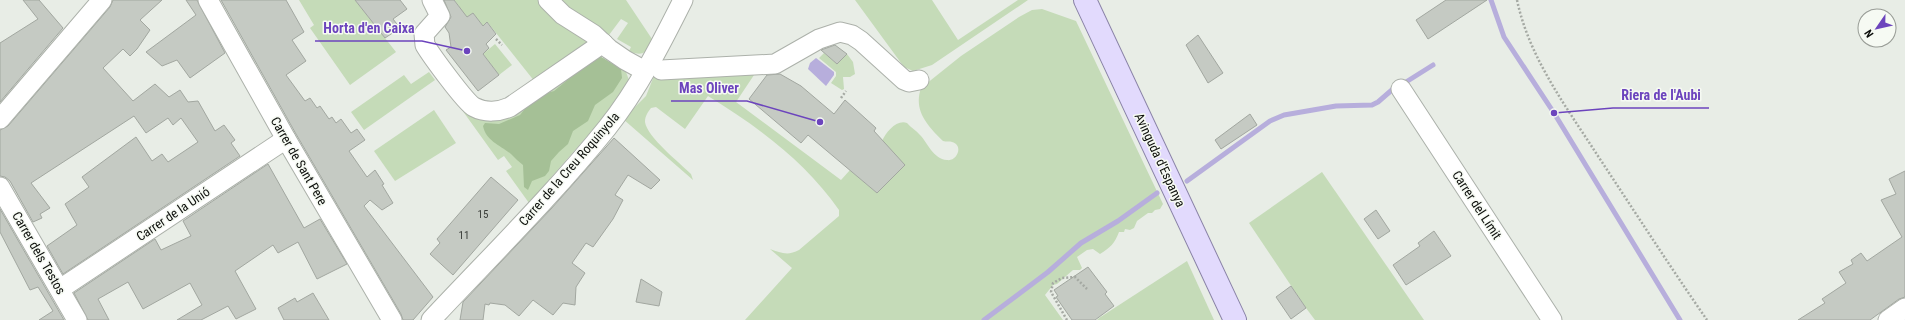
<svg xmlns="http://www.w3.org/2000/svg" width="1905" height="320" viewBox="0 0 1905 320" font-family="'Roboto Condensed',sans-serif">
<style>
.green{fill:#c5dbb8}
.forest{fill:#a5c096}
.water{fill:#b7aedc}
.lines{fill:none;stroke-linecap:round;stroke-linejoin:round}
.stream{stroke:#b7aedc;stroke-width:5}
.building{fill:#c5cac3;stroke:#a2a7a0}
.minor-casing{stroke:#acb1aa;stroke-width:21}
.major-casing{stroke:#8a83a7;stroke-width:24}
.path{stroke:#a5a9a3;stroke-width:2.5;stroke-dasharray:2 2;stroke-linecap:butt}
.minor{stroke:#fff;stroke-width:19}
.major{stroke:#e2dafd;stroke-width:22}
.labels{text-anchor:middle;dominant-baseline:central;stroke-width:3;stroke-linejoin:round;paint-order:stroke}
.number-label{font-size:11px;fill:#3a3d39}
.street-label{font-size:13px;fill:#0c0e0b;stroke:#f6faf3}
.leader{fill:none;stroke:#6c44bd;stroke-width:1.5}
.callout-dot{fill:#6c44bd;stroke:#f6faf3;stroke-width:1.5}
.callout-label{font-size:14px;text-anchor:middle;font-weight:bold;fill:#6c44bd;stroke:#f6faf3;stroke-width:3;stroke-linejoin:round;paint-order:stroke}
</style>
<rect width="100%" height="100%" fill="#e8ede6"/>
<g class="green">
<path d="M299,0H355L396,52L350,85L310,28L314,25Z"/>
<path d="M454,0H540L586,40V43L535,82L488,23L483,26L473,13L461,22L452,11L459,6Z"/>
<path d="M555,0H626L654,42C646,53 642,57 629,51L631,47L617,39L628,23L621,19L609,35L573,15Z"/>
<path d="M855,0H932L958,40L1018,0H1028L932,65L913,71L904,67Z"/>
<path d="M1042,9L1076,21L1163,204L1160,209L1155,210L1152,213H1148L1137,221L1134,228L1130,230L1125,229L1124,232H1119C1115,243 1110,248 1100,254L1093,249L1087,250L1077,257L1082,268L1080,270H1073L1057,284L1053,285L1045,295L1063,320H745L792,268L770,249C781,253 788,256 799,250L839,216V210C806,162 757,126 708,96L685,129L656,107L651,108C648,112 645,116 645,122C647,137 680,163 691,174L693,180L623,119L646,96L654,76L758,69L736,102L841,180L850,170L877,193L904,165L882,141C886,132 897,119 907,123C911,128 916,130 920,135C928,143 933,159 947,160C957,162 964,145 952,142C950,141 946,142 943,141C928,126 913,111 921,88L961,56L1019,17L1032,10Z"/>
<path d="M495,44L512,65L499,75L483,54Z"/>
<path d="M824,53L837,64L847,54L853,62L855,74L850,77H843L844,89L842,90L831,83L836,76V72L819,58Z"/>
<path d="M603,58L626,72L629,80L602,119L529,203L506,171L512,167L504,156L498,160L462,110L466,108L472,112L553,84Z"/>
<path d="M429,72L435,80L364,130L351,112L404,75L411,84Z"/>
<path d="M434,110L456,143L395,181L374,151Z"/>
<path d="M1322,172L1424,320H1315L1306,308L1249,223Z"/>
<path d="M1187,261L1214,320H1097L1099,318Z"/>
</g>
<path class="forest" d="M598,55L621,69L622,78L613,92L595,105L588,121L573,131L568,144L559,152L551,161L549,171L545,176L532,181L528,190L524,187L523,165C519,162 515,158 511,154C500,145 486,141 483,126L485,123L499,124L520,115L532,100L537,96L554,91Z"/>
<path class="water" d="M816,58L834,72V75L826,86L808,69L810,63Z"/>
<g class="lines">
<g class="stream">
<path d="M1491,0L1504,37L1554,113L1680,320"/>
<path d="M1406,82L1433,65"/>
<path d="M1187,181L1270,121L1284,115L1336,106L1372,105L1378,102L1393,89"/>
<path d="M984,320L1048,272L1081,243L1118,221L1157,193"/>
</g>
</g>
<g class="building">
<path d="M23,0H39L63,28L0,102V43L38,19Z"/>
<path d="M113,0H162L140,20L150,30L137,49L130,56L123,49L103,68L133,101L155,84L169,97L180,90L188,102L198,101L215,131L224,125L235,140L231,143L240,156L63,274L47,246L77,225L65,204L89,187L82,177L136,137L152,161L162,154L168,162L198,142L181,118L173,125L168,118L146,133L134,116L31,183L50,208L40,214L42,218L33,222L10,181L5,177L0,176V130L8,126L110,7Z"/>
<path d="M186,0H197L225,53L190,78L177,60L162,66L146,52L196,15Z"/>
<path d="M221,0H286L304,32L292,40L306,61L286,75L305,101L310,98L317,108L320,106L329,119L332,117L336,123L341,119L351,133L357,129L365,140L349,151L367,177L375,170L384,184L382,185L393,203L382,210L370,200L364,206L433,297L413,320H403L401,314L296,134Z"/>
<path d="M355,0H400L407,9L393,19L400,28L385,38Z"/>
<path d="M444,0H454L467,17L473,13L483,26L487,22L496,34L486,44L489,48L483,54L499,75L478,91L446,50L451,47L449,33L445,27L451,17Z"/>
<path d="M1446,0H1487L1428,39L1416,20Z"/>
<path d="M1198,35L1223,73L1208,83L1186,45Z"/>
<path d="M835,45L847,54L837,64L821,50Z"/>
<path d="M780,74L801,86L834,114L845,100L876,128L874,131L905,165L877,193L808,135L801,143L749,99L767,75Z"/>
<path d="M1250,114L1257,125L1221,149L1215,140Z"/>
<path d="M614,138L660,180L651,189L628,175L615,195L623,200L613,219L593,247L586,243L572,263L585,273L576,287L575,305L563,303L553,315L533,300L519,316L505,305L490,303L489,305L485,304L483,320H460L463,302L551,209Z"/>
<path d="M268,164L304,228L320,219L347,264L317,279L298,242L278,253L273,245L235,271L256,309L236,319L228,306L201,320H177L202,305L190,283L143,309L128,282L98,299L109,320H88L74,293L155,239L161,250L191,236L183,221Z"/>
<path d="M1905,171V297L1899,299L1870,320H1798L1825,303L1822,299L1846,283L1839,272L1853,264L1851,260L1861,253L1867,261L1902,237L1881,200L1896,194L1889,179Z"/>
<path d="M491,177L518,200L453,275L430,254L440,243L437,239Z"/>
<path d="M0,209L64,320H39L53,311L38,287L30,290L0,232Z"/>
<path d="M1376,210L1390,231L1378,239L1364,219Z"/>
<path d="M1434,231L1451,256L1406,285L1393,265L1420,246L1418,243Z"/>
<path d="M1088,267L1107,292L1105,294L1114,306L1095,320H1072L1056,297L1058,296L1054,290Z"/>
<path d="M641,279L662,292L659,306L636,302Z"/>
<path d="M1291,286L1306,308L1291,319L1276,297Z"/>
<path d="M313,293L329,320H284L278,308L295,298L297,302Z"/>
</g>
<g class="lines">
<defs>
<g id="minor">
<path d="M208,0L286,139L392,320"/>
<path d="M432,0L440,16L424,34L425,45C431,55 465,102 474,107C485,113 499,112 510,107L603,43"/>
<path d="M548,0L563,15L593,34L609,49L625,60L645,71"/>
<path d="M661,70L775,64L819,39L840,32L852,35L861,41L904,80L909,82L919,80"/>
<path d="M1401,89L1552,320"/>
<path d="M0,119L102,0"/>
<path d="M0,187L77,320"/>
<path d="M60,289L286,139"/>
<path d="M431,320C490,257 553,195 607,128C638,89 661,44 683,0"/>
<path d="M1888,320L1905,308"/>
</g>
<path id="major" d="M1085,0L1235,320"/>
</defs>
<use href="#minor" class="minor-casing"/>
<use href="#major" class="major-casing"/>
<g class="path">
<path d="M1517,0C1529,57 1565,105 1596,153C1633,209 1669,265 1707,320"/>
<path d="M496,39L502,45"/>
<path d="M841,98L846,91"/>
<path d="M1067,320L1051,292L1053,283L1062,278L1075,277L1087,289"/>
</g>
<use href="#minor" class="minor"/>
<use href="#major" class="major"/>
</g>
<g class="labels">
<g class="number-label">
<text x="483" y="214">15</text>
<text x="464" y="235">11</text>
</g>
<g class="street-label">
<text transform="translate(1160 160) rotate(65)">Avinguda d'Espanya</text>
<text transform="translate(299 161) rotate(60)">Carrer de Sant Pere</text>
<text transform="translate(569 169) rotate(-49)">Carrer de la Creu Roquinyola</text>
<text transform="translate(1477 205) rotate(57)">Carrer del Límit</text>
<text transform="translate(173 214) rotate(-34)">Carrer de la Unió</text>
<text transform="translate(39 253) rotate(60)">Carrer dels Testos</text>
</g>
</g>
<path class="leader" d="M467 51L422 41H315M820 122L747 101H671M1554 113L1613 108H1709"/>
<g class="callout-dot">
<circle cx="467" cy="51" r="4"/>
<circle cx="820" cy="122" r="4"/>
<circle cx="1554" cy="113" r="4"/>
</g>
<g class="callout-label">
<text x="369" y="33">Horta d'en Caixa</text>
<text x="709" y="93">Mas Oliver</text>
<text x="1661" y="100">Riera de l'Aubi</text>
</g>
<g transform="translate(1877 28) rotate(236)"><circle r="19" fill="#f6faf3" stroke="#989c96"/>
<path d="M0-3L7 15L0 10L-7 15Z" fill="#6c44bd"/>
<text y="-6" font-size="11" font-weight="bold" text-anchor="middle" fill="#0c0e0b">N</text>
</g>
</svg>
